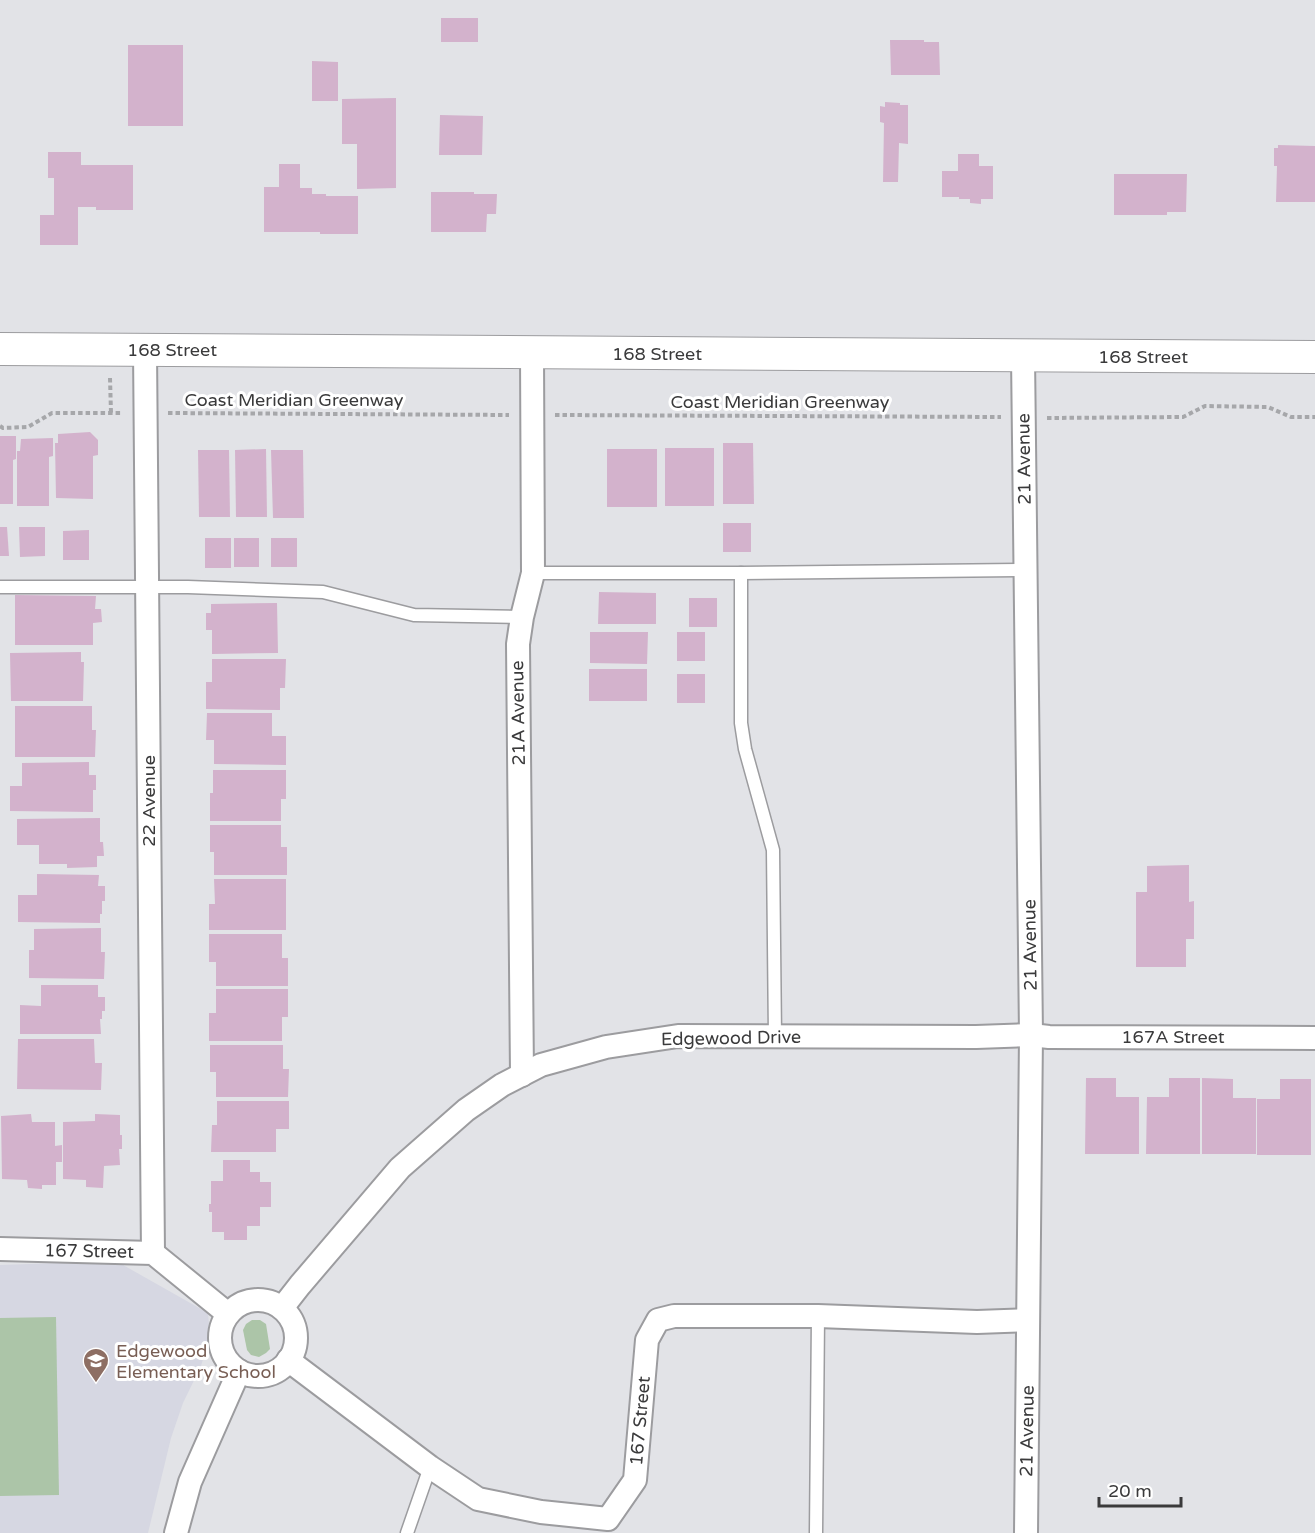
<svg xmlns="http://www.w3.org/2000/svg" width="1315" height="1533" viewBox="0 0 1315 1533" font-family="'Varela Round',sans-serif">
<style>
.built{fill:#d6d7e2}
.green{fill:#acc5a8}
.building{fill:#d3b2cc}
.lines{fill:none;stroke-linecap:round;stroke-linejoin:round}
.lane-casing{stroke:#9c9c9f;stroke-width:15}
.street-casing{stroke:#9c9c9f;stroke-width:26}
.secondary-casing{stroke:#9c9c9f;stroke-width:34}
.path{stroke:#a6a7aa;stroke-width:4;stroke-dasharray:4.5 3;stroke-linecap:butt}
.lane{stroke:#fff;stroke-width:12}
.street{stroke:#fff;stroke-width:22}
.secondary{stroke:#fff;stroke-width:32}
.labels{text-anchor:middle;dominant-baseline:central;stroke-width:6;stroke-linejoin:round;paint-order:stroke}
.street-label{font-size:18px;fill:#3a3a3b;stroke:#fff}
.education-label{font-size:18px;fill:#785e54;stroke:#fff;text-anchor:start}
</style>
<rect width="100%" height="100%" fill="#e2e3e7"/>
<path class="built" d="M116,1261L208,1313L210,1336L201,1366L183,1403L171,1438L148,1533H0V1265Z"/>
<g class="green">
<path d="M56,1317L59,1495L0,1496V1318Z"/>
<path d="M252,1320H260L266,1324L270,1349L266,1353L259,1357L251,1355L247,1350L243,1330L246,1324Z"/>
</g>
<g class="building">
<rect x="441" y="18" width="37" height="24"/>
<path d="M890,40H924V42H939L940,75H891Z"/>
<rect x="128" y="45" width="55" height="81"/>
<path d="M312,61L338,62V101H312Z"/>
<path d="M396,98V188L357,189V144H342V99Z"/>
<path d="M885,102L900,103V105H908V144L899,143L898,182H883L884,123L880,122V106L885,107Z"/>
<path d="M440,115L483,116L482,155H439Z"/>
<path d="M1278,145L1315,146V202H1276L1277,166H1274V148H1278Z"/>
<path d="M48,152H81V165H133V210H96V207H78V245H40V215H54V178H48Z"/>
<path d="M958,154H979V166H993V199H981V204L970,203V199H959V197H942V171H958Z"/>
<path d="M279,164H300V188H312V194H326V196H358V234H320V232H264V187H279Z"/>
<path d="M1114,174H1187L1186,212H1167V215H1114Z"/>
<path d="M431,192H474V194H497L496,214H487L486,232H431Z"/>
<path d="M90,432L98,440V455L93,456V499L56,498L55,443H58V434Z"/>
<path d="M0,436H16V459L13,460V504H0Z"/>
<path d="M53,438V456L49,457V506H17V451H20L21,439Z"/>
<path d="M723,443H753L754,504H723Z"/>
<rect x="665" y="448" width="49" height="58"/>
<path d="M266,449L267,517H236L235,450Z"/>
<rect x="607" y="449" width="50" height="58"/>
<path d="M198,450H229L230,517H199Z"/>
<path d="M271,450H303L304,518H273Z"/>
<rect x="723" y="523" width="28" height="29"/>
<path d="M0,527H7L9,556H0Z"/>
<path d="M19,527H45V556L20,557Z"/>
<path d="M89,530V560H63V531Z"/>
<rect x="205" y="538" width="26" height="30"/>
<rect x="234" y="538" width="25" height="29"/>
<rect x="271" y="538" width="26" height="29"/>
<path d="M599,592L656,593V624H598Z"/>
<path d="M15,595L96,596L95,609H101L102,622L93,623V645H15Z"/>
<rect x="689" y="598" width="28" height="29"/>
<path d="M277,603L278,653L212,654V630H206V613H211V604Z"/>
<path d="M590,632H648L647,664L590,663Z"/>
<rect x="677" y="632" width="28" height="29"/>
<path d="M81,652V662H84L83,701H11L10,653Z"/>
<path d="M212,659H286L285,688H280V710L206,709V682H212Z"/>
<rect x="589" y="669" width="58" height="32"/>
<rect x="677" y="674" width="28" height="29"/>
<path d="M15,706H92V730H96L95,757H15Z"/>
<path d="M207,713H272V736H286V765L214,764V740H206Z"/>
<path d="M89,762V775H96V790H93V812L10,811V786H22V763Z"/>
<path d="M213,770H286V799H281V821H210V793H213Z"/>
<path d="M100,818V842H103L104,856H97V867L67,868V864H39V845H17V819Z"/>
<path d="M210,825H281V847H287V875H214V852H210Z"/>
<path d="M1189,865V902L1194,901V939H1186V967H1136V892H1147V866Z"/>
<path d="M37,874L99,875L98,886H105V901H102V914H100V923L18,922V895H37Z"/>
<path d="M214,879H286V930H209V904H215Z"/>
<path d="M101,928V952H105L104,979L29,978V950H34V929Z"/>
<path d="M209,934H282V958H288V986H216V962H209Z"/>
<path d="M41,985H98V997H105V1011H102V1019H100L101,1034H20V1005L41,1006Z"/>
<path d="M216,989H288V1017H282V1041H209V1013H216Z"/>
<path d="M18,1039H94L95,1063H102L101,1090L17,1089Z"/>
<path d="M210,1045H283V1069H289L288,1097H216V1072H210Z"/>
<path d="M1086,1078H1116V1097H1139V1154H1085Z"/>
<path d="M1169,1078H1200V1154H1146L1147,1097H1169Z"/>
<path d="M1202,1078L1233,1079V1098H1256V1154H1202Z"/>
<path d="M1280,1079H1311V1155H1257V1099H1280Z"/>
<path d="M217,1101H289V1129H276V1152H211L212,1125H217Z"/>
<path d="M31,1114L32,1122H55V1146L62,1145V1162H56V1185H42V1189L28,1188L27,1180L2,1179L1,1116Z"/>
<path d="M95,1114L120,1115V1135H122V1149H119L120,1165L104,1166L103,1188L86,1187V1180L63,1179V1122L95,1121Z"/>
<path d="M223,1160H250V1172H260V1182H271V1207H260V1226H247V1240H224V1232H212V1212H209V1204H211V1181H223Z"/>
</g>
<g class="lines">
<defs>
<g id="lane">
<path d="M533,573H741L1026,570"/>
<path d="M741,573V723L745,749L773,850L775,1037"/>
<path d="M0,587H188L323,592L414,615L522,617"/>
<path d="M407,1533L430,1467"/>
<path d="M816,1533L818,1316"/>
</g>
<g id="street">
<path d="M145,350L153,1253"/>
<path d="M1023,356L1031,1035L1026,1533"/>
<path d="M522,1075L518,644L522,617L533,573L532,353"/>
<path d="M0,1249L153,1253L228,1314"/>
<circle cx="258" cy="1338" r="38"/>
<path d="M282,1308L300,1285L400,1168L466,1110L502,1085L541,1065L606,1047L678,1036L976,1037L1031,1035L1049,1037L1315,1038"/>
<path d="M288,1360L430,1467L478,1499L541,1512L608,1519L635,1480L647,1340L658,1320L674,1316H818L977,1322L1028,1320"/>
<path d="M176,1533L190,1482L239,1371"/>
</g>
<path id="secondary" d="M0,349L1315,357"/>
</defs>
<use href="#lane" class="lane-casing"/>
<use href="#street" class="street-casing"/>
<use href="#secondary" class="secondary-casing"/>
<g class="path">
<path d="M110,378L111,413"/>
<path d="M168,413L509,415"/>
<path d="M555,415L1001,417"/>
<path d="M1047,418L1183,417L1205,406L1268,407L1291,417H1315"/>
<path d="M0,426L3,428L28,427L52,413H122"/>
</g>
<use href="#lane" class="lane"/>
<use href="#street" class="street"/>
<use href="#secondary" class="secondary"/>
</g>
<defs>
<symbol id="school-pin" viewBox="-11 -11 22 30"><path d="M0 17L-7.5 6A9.5 9.5 0 1 1 7.5 6Z" fill="#8d6e63" stroke="#fff"/><path d="M0-5L7-2L0 1L-7-2ZM-4 1L0 2.5L4 1V4Q0 6-4 4Z" fill="#fff"/></symbol>
</defs>
<g fill-rule="evenodd">
<use href="#school-pin" x="81" y="1346" width="30" height="40"/>
</g>
<g class="labels">
<g class="street-label">
<text x="172" y="350">168 Street</text>
<text x="657" y="354">168 Street</text>
<text x="1143" y="357">168 Street</text>
<text x="294" y="400">Coast Meridian Greenway</text>
<text x="780" y="402">Coast Meridian Greenway</text>
<text transform="translate(1024 459) rotate(-91)">21 Avenue</text>
<text transform="translate(518 713) rotate(-91)">21A Avenue</text>
<text transform="translate(149 801) rotate(-90)">22 Avenue</text>
<text transform="translate(1030 945) rotate(-91)">21 Avenue</text>
<text x="1173" y="1037">167A Street</text>
<text transform="translate(731 1038) rotate(-1)">Edgewood Drive</text>
<text transform="translate(89 1251) rotate(1)">167 Street</text>
<text transform="translate(640 1421) rotate(-85)">167 Street</text>
<text transform="translate(1027 1431) rotate(-89)">21 Avenue</text>
</g>
<g class="education-label">
<text x="116" y="1351">Edgewood<tspan x="116" dy="21">Elementary School</tspan></text>
</g>
</g>
<path d="M1099 1497v9h82v-9" fill="none" stroke="#3a3a3b" stroke-width="3"/>
<text x="1108" y="1497" font-size="18" fill="#3a3a3b" stroke="#ffffff" stroke-width="4.5" paint-order="stroke">20 m</text>
</svg>
